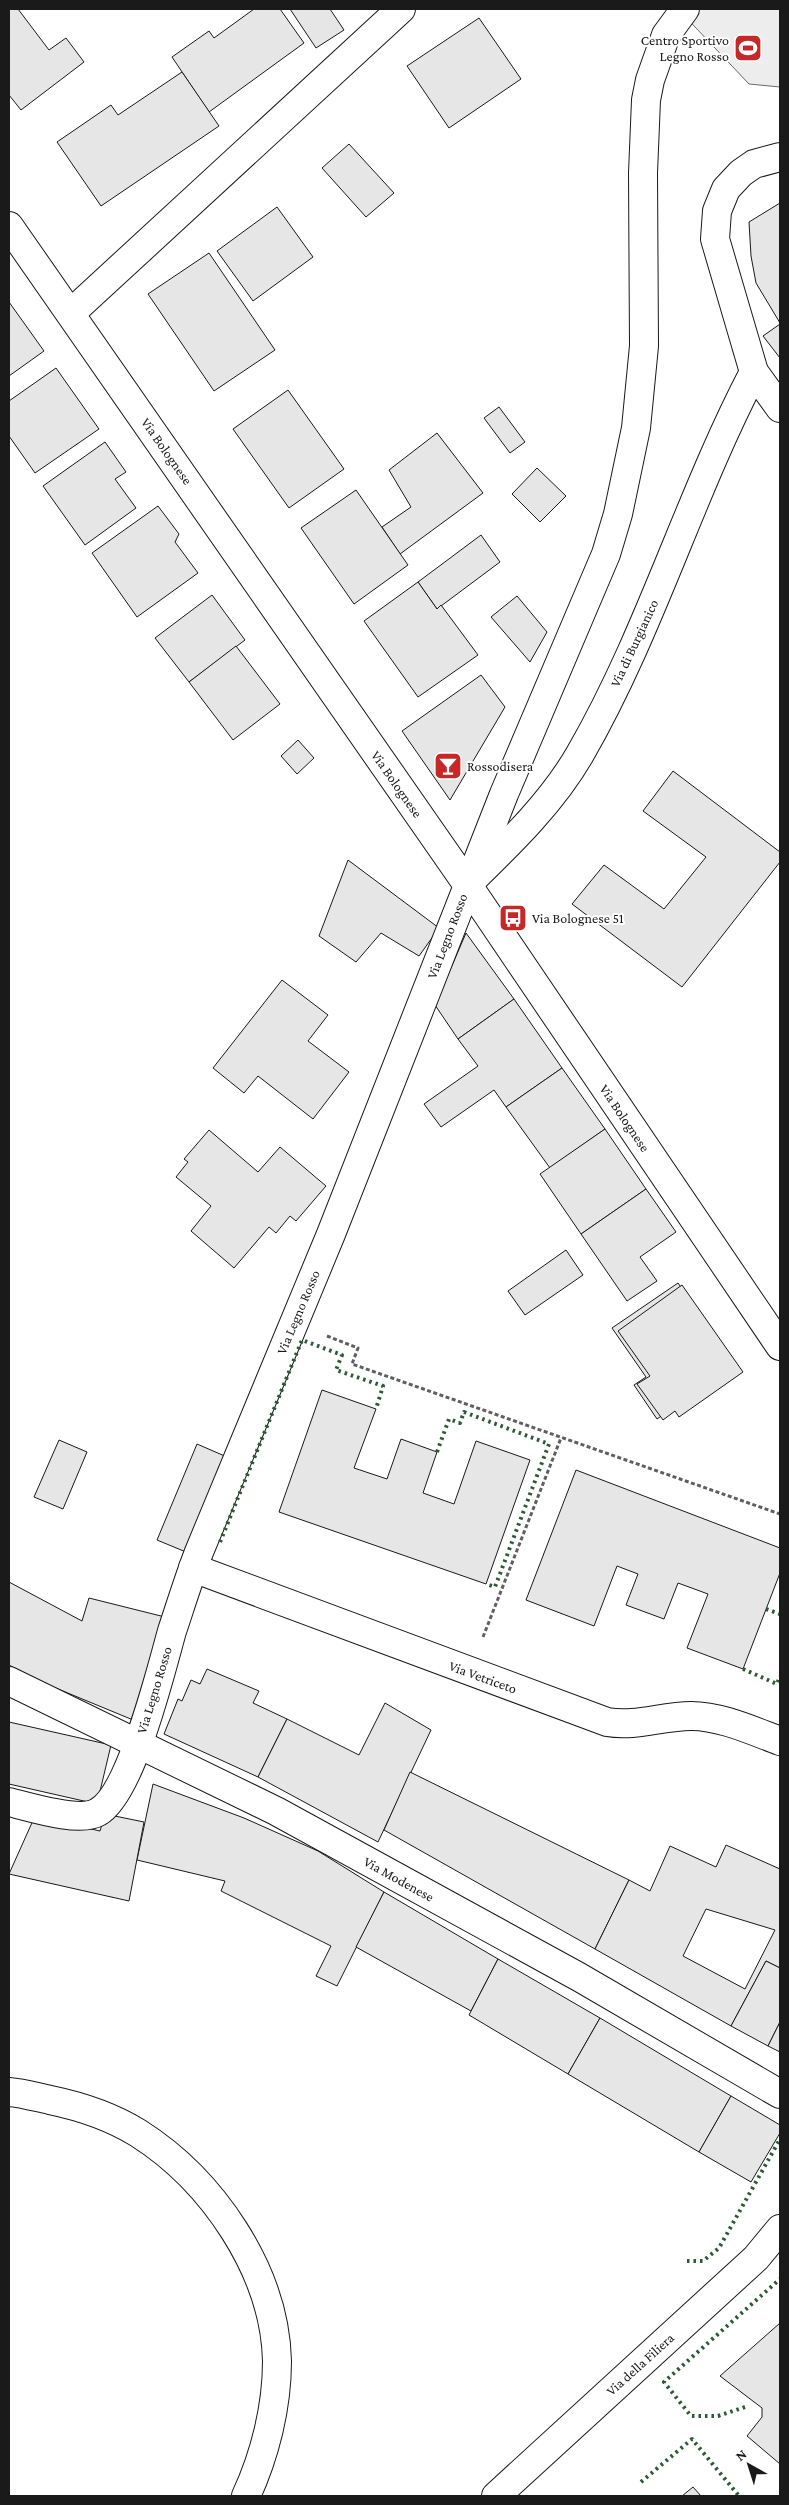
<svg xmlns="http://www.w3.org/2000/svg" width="789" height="2505" viewBox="0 0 789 2505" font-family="'Crimson Pro',serif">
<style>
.built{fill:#ededed;stroke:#6a6a6a}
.building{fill:#e6e6e6;stroke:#1a1a1a;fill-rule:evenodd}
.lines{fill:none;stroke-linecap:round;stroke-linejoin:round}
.minor-casing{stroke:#1a1a1a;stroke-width:30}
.major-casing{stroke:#1a1a1a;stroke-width:30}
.path{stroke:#5f5f5f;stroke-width:3;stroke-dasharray:4 2.5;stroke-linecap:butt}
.minor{stroke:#fff;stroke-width:28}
.major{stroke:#fff;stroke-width:28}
.hedge{stroke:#2b5a34;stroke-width:4;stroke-dasharray:2.5 4;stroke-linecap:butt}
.labels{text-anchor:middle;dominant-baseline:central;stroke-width:4;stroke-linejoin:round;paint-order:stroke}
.poi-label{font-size:14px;fill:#1a1a1a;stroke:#fff;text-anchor:start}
.street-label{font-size:14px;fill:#1a1a1a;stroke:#fff}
</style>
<rect width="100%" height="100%" fill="#fff"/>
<path class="built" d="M678,9H780V87L749,84Z"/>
<g class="building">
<path d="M9,9H18L49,50L66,38L84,62L21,110L9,95Z"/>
<path d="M254,9H280L304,43L209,112L172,57L209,31L214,38Z"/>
<path d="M290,9H330L344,30L316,48Z"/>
<path d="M479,18L521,79L449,128L407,66Z"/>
<path d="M182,72L219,126L101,206L57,142L111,105L118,115Z"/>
<path d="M349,144L394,193L366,217L322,168Z"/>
<path d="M780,203V323L756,283L751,256L749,222Z"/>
<path d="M277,207L313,257L253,301L217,251Z"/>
<path d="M209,253L275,350L214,391L148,294Z"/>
<path d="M9,302L44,351L9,376Z"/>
<path d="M780,324V358L763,336Z"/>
<path d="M56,368L99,429L35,473L9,436V401Z"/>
<path d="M288,390L344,469L289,508L233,429Z"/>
<path d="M499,407L525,442L510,453L484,418Z"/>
<path d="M437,433L483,493L400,554L382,527L411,507L389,470Z"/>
<path d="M105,442L126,472L115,479L136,508L85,545L43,486Z"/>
<path d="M537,468L566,496L540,522L512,494Z"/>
<path d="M356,490L408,565L354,604L301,528Z"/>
<path d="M158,506L179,534L175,542L198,573L137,617L92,553Z"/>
<path d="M481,535L500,562L437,609L418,582Z"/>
<path d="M418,582L437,609L441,605L478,655L418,697L364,621Z"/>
<path d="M212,595L245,640L189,682L155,638Z"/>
<path d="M517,596L547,632L530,662L491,617Z"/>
<path d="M236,646L280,704L233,740L189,682Z"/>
<path d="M481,675L505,707L450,800L402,731Z"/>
<path d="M298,740L314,758L297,774L281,756Z"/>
<path d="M673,771L780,852V862L682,987L572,904L604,865L664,909L706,857L643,811Z"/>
<path d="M348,860L439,928L419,956L381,933L356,962L319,936Z"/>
<path d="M466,933L514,999L458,1039L435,1005Z"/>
<path d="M282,980L328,1015L308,1041L349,1072L313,1119L258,1076L244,1093L213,1068Z"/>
<path d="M514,999L562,1068L506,1107L494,1090L441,1127L424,1104L478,1066L458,1039Z"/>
<path d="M562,1068L605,1129L550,1168L506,1107Z"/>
<path d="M605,1129L646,1189L581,1234L540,1174Z"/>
<path d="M209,1130L258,1172L280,1147L326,1186L296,1221L290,1216L276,1233L269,1227L234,1268L191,1231L211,1206L176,1177L188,1162L184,1159Z"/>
<path d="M646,1189L676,1232L640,1257L657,1281L627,1301L581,1234Z"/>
<path d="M566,1250L583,1275L525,1315L508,1291Z"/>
<path d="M678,1283L735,1365L657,1419L634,1385L646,1377L612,1328Z"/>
<path d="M682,1285L743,1372L679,1417L675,1411L663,1420L637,1384L650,1376L618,1331Z"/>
<path d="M322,1390L376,1409L354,1468L387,1479L401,1439L437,1452L423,1493L454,1504L476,1441L530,1460L486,1584L279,1512Z"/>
<path d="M59,1440L87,1452L63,1509L34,1497Z"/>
<path d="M197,1444L227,1457L186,1552L157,1540Z"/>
<path d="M576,1470L780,1548V1573L743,1669L687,1648L708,1594L678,1583L664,1619L626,1605L638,1574L617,1566L594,1626L526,1600Z"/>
<path d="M9,1582L82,1621L89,1598L165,1617L138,1722L46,1684L9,1665Z"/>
<path d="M207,1669L259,1691L253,1703L287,1719L258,1777L164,1734L178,1699L182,1701L191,1680L200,1684Z"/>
<path d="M385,1703L431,1730L378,1842L258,1777L287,1719L359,1755Z"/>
<path d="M9,1722L111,1745L97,1804L9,1784Z"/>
<path d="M410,1772L629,1880L595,1949L384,1830Z"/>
<path d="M153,1784L244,1818L318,1851L384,1892L337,1986L316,1976L331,1946L221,1891L225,1881L137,1860Z"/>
<path d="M105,1814L144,1822L129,1901L9,1874L35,1816L100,1831Z"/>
<path d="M726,1845L780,1869V1968L766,1961L731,2026L595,1949L629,1880L650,1891L670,1846L716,1867ZM706,1909L775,1930L745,1989L683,1956Z"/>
<path d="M384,1892L498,1959L471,2011L356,1947Z"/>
<path d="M498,1959L600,2018L568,2074L469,2015Z"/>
<path d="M766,1961L780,1968V2022L768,2046L731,2026Z"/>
<path d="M600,2018L731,2096L699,2152L568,2074Z"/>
<path d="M780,2022V2052L768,2046Z"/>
<path d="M731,2096L780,2125V2133L751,2182L699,2152Z"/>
<path d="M780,2323V2464L747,2436L762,2417V2408L720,2376Z"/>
<path d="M693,2487L701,2496H682Z"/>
</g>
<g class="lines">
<defs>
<g id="minor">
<path d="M780,157L754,164L741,173L726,189L717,211L715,239L754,372L780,408"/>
<path d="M71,313L401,9"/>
<path d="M474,878C512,841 553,801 580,754C650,633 689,496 754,372"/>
<path d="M193,1568L607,1722C636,1727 662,1716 691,1716C721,1716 753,1731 780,1741"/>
<path d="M9,1681L276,1811L579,1977L780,2094"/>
<path d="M9,1802C30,1807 80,1823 98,1812C131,1794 161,1670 172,1631C181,1604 189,1578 199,1552L331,1234L504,794L606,554L618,514L636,428L644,346L643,173L646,100L650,80L666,35L685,9"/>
<path d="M496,2496L756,2258L780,2229"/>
</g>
<g id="major">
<path d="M9,226L467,884L780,1346"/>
<path d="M9,2092C22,2093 36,2097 50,2100C79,2106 112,2117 138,2133C212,2180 275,2271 277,2361C277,2407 265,2455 246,2496"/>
</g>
</defs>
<use href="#minor" class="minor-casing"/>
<use href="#major" class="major-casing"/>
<g class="path">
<path d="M327,1336L358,1348L352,1364L780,1514"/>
<path d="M483,1637L561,1438"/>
</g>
<use href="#minor" class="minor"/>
<use href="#major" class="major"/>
<g class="hedge">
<path d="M437,1452L449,1419L460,1423L464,1412L549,1444L495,1587L486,1584"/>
<path d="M220,1542L302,1340L342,1355L336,1370L383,1386L376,1409"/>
<path d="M766,1609L780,1614"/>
<path d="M743,1669L777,1684L780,1676"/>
<path d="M687,2261H703L719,2248L780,2139"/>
<path d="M745,2407L718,2416H691L664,2382L780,2279"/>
<path d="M641,2482L692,2439L739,2496"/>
</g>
</g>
<defs>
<symbol id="stadium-square" viewBox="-11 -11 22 22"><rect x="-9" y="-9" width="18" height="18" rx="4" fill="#c62828" stroke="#fff"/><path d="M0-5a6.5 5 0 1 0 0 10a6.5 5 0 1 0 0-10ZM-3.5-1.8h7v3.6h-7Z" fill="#fff"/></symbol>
<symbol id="bar-square" viewBox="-11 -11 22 22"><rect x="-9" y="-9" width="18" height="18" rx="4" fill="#c62828" stroke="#fff"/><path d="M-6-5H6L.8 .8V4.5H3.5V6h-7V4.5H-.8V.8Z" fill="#fff"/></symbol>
<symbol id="bus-square" viewBox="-11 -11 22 22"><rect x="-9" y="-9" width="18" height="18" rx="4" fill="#c62828" stroke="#fff"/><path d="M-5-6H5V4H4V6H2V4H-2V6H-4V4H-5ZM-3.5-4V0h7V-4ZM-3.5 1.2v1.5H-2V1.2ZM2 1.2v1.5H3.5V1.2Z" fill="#fff"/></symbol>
</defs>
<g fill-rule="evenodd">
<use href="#stadium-square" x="732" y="32" width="32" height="32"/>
<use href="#bar-square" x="432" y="750" width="32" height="32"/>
<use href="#bus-square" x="497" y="902" width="32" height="32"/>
</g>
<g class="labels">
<g class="poi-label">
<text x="729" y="40" text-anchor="end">Centro Sportivo<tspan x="729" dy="16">Legno Rosso</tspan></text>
<text x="467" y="766">Rossodisera</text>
<text x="532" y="918">Via Bolognese 51</text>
</g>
<g class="street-label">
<text transform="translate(167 451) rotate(55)">Via Bolognese</text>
<text transform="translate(634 643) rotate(-65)">Via di Burgianico</text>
<text transform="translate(397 784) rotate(55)">Via Bolognese</text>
<text transform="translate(447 936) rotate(-69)">Via Legno Rosso</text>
<text transform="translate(625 1118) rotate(56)">Via Bolognese</text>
<text transform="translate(298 1312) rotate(-67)">Via Legno Rosso</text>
<text transform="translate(483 1677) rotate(20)">Via Vetriceto</text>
<text transform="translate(154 1690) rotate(-73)">Via Legno Rosso</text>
<text transform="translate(399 1879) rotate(29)">Via Modenese</text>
<text transform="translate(640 2364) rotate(-42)">Via della Filiera</text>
</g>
</g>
<rect width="789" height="2505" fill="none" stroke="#1a1a1a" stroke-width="20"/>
<g transform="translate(749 2465) rotate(321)" stroke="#ffffff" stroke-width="4" paint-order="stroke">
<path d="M0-4L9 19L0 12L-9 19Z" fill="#1a1a1a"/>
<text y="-8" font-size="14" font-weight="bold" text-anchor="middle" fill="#1a1a1a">N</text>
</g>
</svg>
